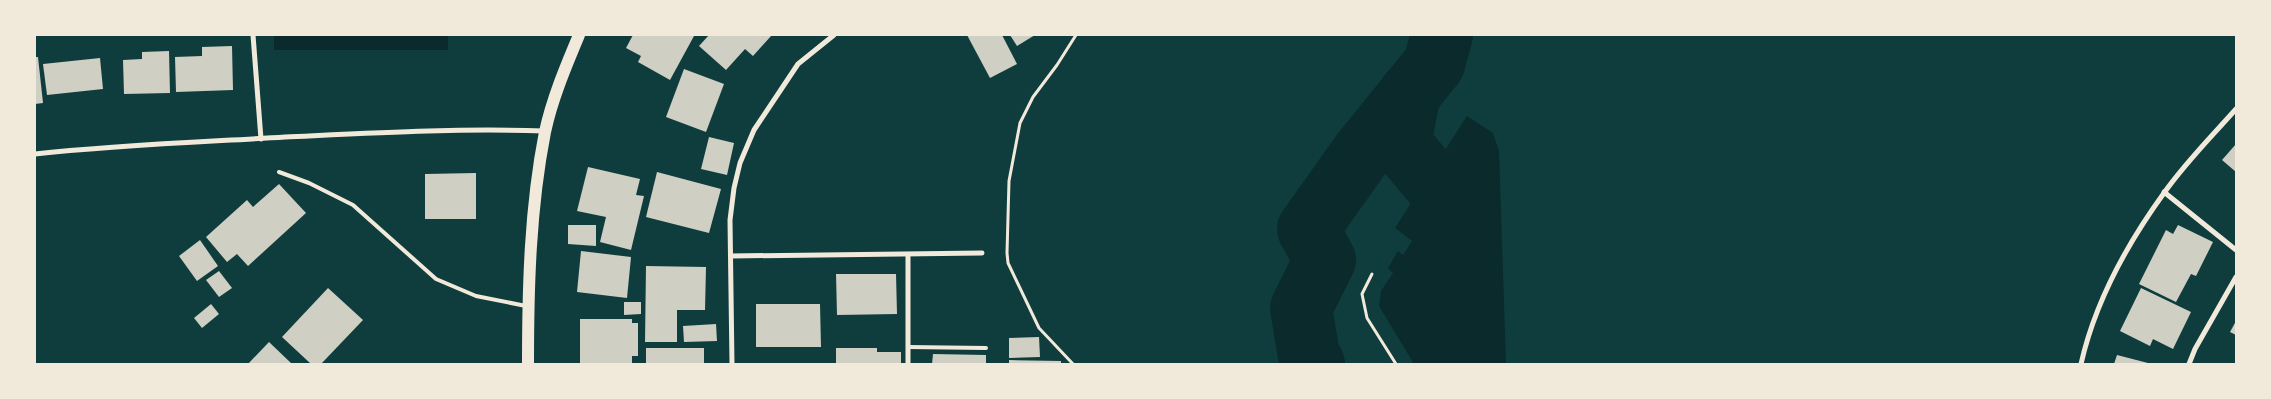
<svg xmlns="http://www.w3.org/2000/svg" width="2271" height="399" viewBox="0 0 2271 399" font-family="'Varela Round',sans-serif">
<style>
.water{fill:#0a2a2b}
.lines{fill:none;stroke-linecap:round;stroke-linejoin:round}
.river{stroke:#0a2a2b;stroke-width:62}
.building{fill:#cfcfc3}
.path{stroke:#f1e9da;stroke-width:3}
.service{stroke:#f1e9da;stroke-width:4}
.minor{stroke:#f1e9da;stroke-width:5}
.primary{stroke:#f1e9da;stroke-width:12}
</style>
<rect width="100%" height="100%" fill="#0f3d3e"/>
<g class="water">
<rect x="274" y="35" width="174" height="15"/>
<path d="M1467,116L1493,133L1499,151L1506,364H1414L1379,306L1381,291L1393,273L1388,268L1398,251L1403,255L1412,241L1395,228Z"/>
</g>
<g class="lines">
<g class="river">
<path d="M1410,93L1400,143L1451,204L1458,347L1464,364"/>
<path d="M1314,364L1309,356L1301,308L1325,260L1308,229L1362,153L1434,64L1442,35"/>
</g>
</g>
<g class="building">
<path d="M633,35H693L694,36L670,80L638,62L641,56L626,48Z"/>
<path d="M709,35H772L753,56L745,49L726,70L699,46Z"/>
<path d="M967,35H1002L1017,64L990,78Z"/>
<path d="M1010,35H1035L1017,46Z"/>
<path d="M232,46L233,90L176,92L175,57L202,56V47Z"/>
<path d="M169,51L170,93L124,94L123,60L142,59V52Z"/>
<path d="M35,57H38L43,103L35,104Z"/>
<path d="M100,58L103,89L47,95L43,64Z"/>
<path d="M684,69L724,84L706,132L666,117Z"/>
<path d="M709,137L734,143L727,175L701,169Z"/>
<path d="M2236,144V172L2222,160Z"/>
<path d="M588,167L640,179L636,195L644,196L631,250L600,242L606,217L577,211Z"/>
<path d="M657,172L721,189L709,233L646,217Z"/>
<path d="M476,173V219H425V174Z"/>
<path d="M279,184L306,213L248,266L237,254L227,262L206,237L247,200L253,207Z"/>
<path d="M568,225H596V246L568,244Z"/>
<path d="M2178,225L2213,242L2196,276L2191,274L2176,302L2139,284L2166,230L2173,234Z"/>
<path d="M200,240L218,266L197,281L179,256Z"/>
<path d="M581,251L631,257L627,298L577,292Z"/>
<path d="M646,266L706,267L705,310H677V342H645Z"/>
<path d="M219,271L232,288L219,297L206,280Z"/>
<path d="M836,274H896L897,314L837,315Z"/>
<path d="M328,288L363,320L321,364H311L282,337Z"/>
<path d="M2141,288L2191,312L2173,349L2153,339L2150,346L2120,331Z"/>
<path d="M624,302H641V314L624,315Z"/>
<path d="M211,304L219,314L202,328L194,318Z"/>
<path d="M756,304H820L821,347H756Z"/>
<path d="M580,319H632V323H638V356H632V364H580Z"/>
<path d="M2236,321V335L2230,332Z"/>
<path d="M716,324L717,341L684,342L683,326Z"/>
<path d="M1039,337L1040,357L1009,358V338Z"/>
<path d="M269,342L292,364H248Z"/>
<rect x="646" y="348" width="58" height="16"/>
<path d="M836,348H877V352H901V364H836Z"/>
<path d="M933,354L986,355V364H932Z"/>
<path d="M2117,355L2148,363L2147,364H2114Z"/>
<path d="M1009,360L1061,361V364H1009Z"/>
</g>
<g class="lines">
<g class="path">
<path d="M1372,274L1362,294L1367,318L1396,364"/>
<path d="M1073,364L1039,328L1008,263L1007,253L1009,181L1020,123L1033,97L1057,65L1076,35"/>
</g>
<g class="service">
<path d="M279,172L309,183L353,205L436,279L476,296L526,306"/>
<path d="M908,347L986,348"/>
</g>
<g class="minor">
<path d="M253,35L261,139"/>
<path d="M35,154C118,145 202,142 285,137C371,133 457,128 544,131"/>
<path d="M2164,192L2236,250"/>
<path d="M908,255V364"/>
<path d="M731,256L982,253"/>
<path d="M732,364L730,220L734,188L740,163L754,130L798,64L834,35"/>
<path d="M2081,364C2095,302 2127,244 2164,193C2185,163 2212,136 2236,109"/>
<path d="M2189,364L2195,349L2236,277"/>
</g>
<path class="primary" d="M528,364C528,287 530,208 545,132C552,99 566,66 579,35"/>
</g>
<rect width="2271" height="399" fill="none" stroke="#f1e9da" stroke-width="72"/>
</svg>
